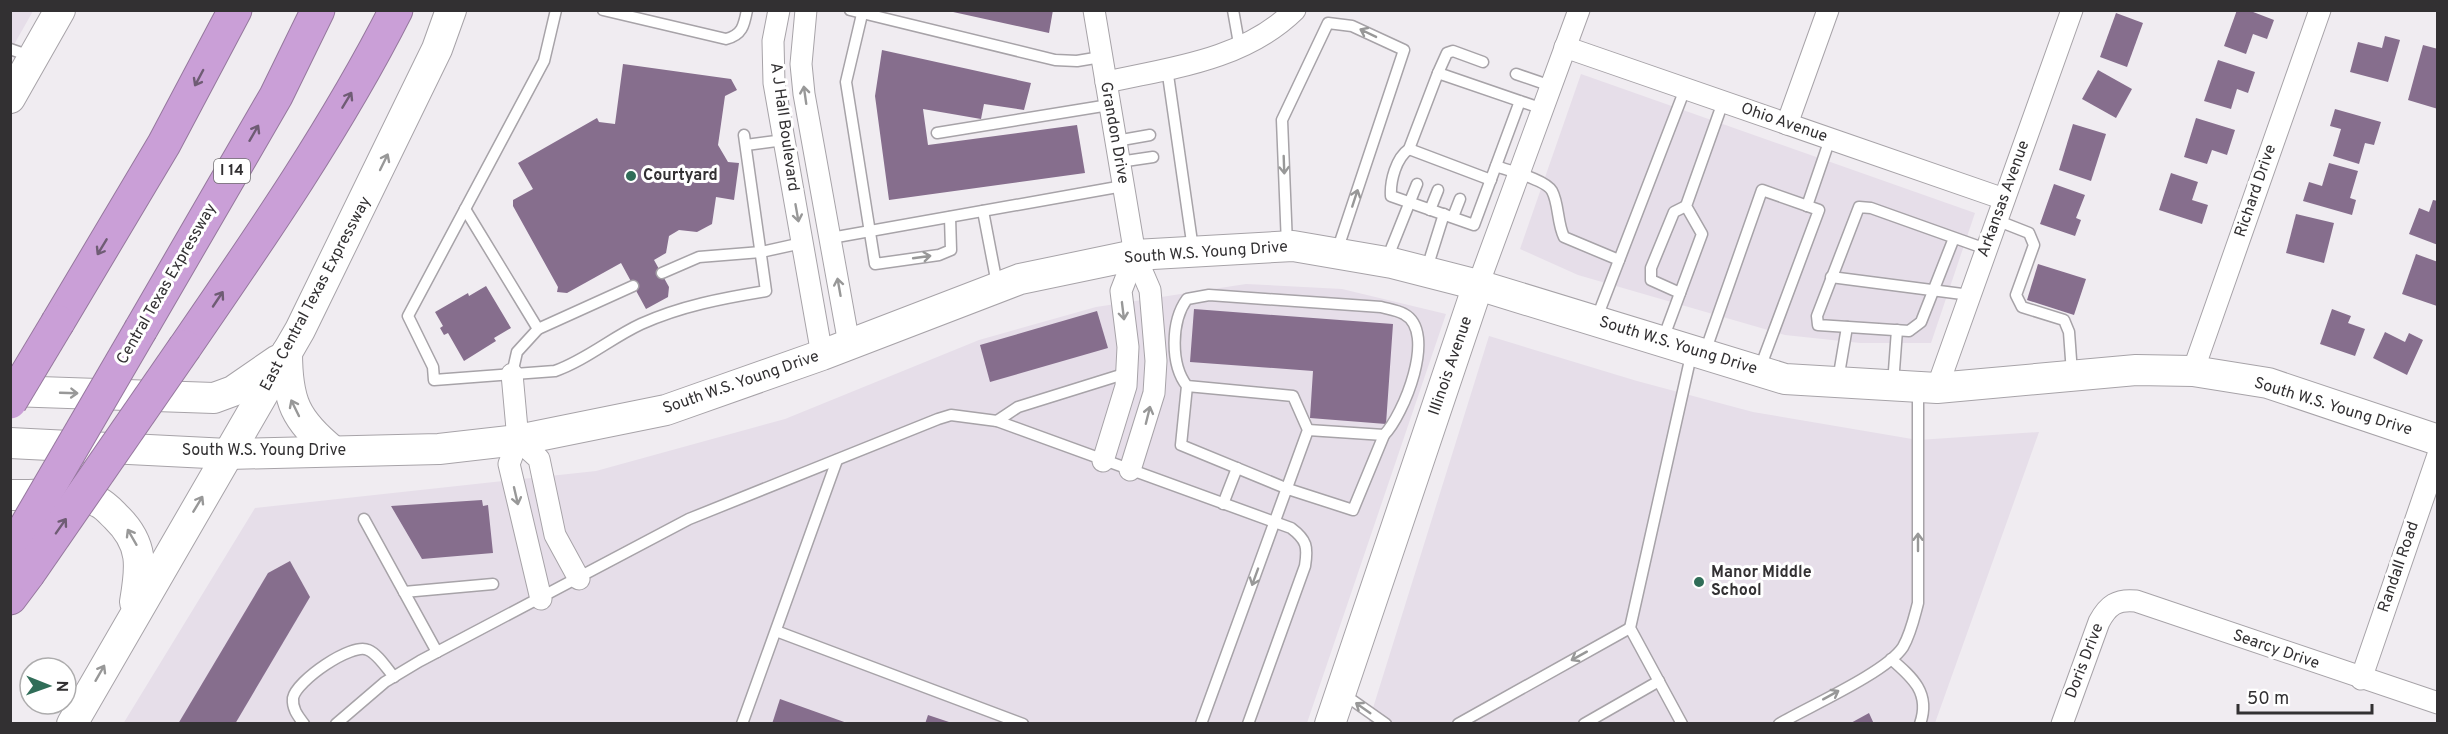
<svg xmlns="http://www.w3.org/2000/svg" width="2448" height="734" viewBox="0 0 2448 734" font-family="Overpass,sans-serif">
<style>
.built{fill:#e6dee9}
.building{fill:#866e8d}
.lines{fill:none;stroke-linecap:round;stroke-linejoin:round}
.lane-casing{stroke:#a7a3a8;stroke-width:13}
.street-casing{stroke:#a7a3a8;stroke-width:23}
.secondary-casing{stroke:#a7a3a8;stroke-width:32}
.highway-casing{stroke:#95789d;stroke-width:35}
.lane{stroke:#fff;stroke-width:10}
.street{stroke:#fff;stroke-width:21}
.secondary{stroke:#fff;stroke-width:30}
.highway{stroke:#ca9fd7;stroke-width:33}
.highway-bridge-casing{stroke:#95789d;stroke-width:35;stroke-linecap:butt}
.highway-bridge{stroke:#ca9fd7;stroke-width:33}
.oneway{stroke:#989898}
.oneway2{stroke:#6f5c74}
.poi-dot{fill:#306d58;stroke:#fff;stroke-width:2}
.labels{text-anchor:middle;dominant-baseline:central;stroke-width:6;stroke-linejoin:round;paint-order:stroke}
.shield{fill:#fff;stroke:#706e70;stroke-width:1.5}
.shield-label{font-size:15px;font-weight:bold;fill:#323032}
.street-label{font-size:16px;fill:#323032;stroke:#fff}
.poi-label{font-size:16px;font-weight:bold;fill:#323032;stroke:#fff;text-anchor:start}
</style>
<rect width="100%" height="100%" fill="#f0ecf1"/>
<g class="built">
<path d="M11,11H33L11,50Z"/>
<path d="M1581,74L1975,213L1931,343H1860L1785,335L1578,275L1520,249Z"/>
<path d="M1246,284L1342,289L1446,314L1307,723L123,724L255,508L596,471L785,419L979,340L1096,307Z"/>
<path d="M1489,336L1637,381L1753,412L1918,440L2039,432L1935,723L1368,724Z"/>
</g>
<g class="building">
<path d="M944,10H1053L1049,33Z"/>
<path d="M2237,10H2248L2274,20L2267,39L2253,34L2246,54L2224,46Z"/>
<path d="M2116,13L2143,23L2127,67L2100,57Z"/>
<path d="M2385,36L2400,40L2388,82L2350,72L2358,42L2382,48Z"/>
<path d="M2423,45L2438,49V109L2408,100Z"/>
<path d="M882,50L1031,83L1024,110L984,104L981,119L923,109L928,145L1077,125L1085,173L889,200L875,96Z"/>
<path d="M2218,60L2255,72L2248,93L2237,89L2231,109L2204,101Z"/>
<path d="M623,64L731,79L737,90L725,96L718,145L728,162L739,163L734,200L716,197L712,224L697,232L679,230L669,236L666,253L654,260L669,287L668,297L646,309L621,263L567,293L557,292L558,287L513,206V200L533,189L518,163L597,118L599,122L615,124Z"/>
<path d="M2098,70L2132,89L2116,118L2082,99Z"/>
<path d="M2335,109L2381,122L2374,145L2365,143L2359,164L2333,156L2341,129L2330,126Z"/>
<path d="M2196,118L2235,130L2227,155L2212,150L2207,164L2184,157Z"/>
<path d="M2073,124L2106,134L2091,181L2059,170Z"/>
<path d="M2329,163L2358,171L2350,198L2356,200L2352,215L2303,201L2309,182L2322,186Z"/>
<path d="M2171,173L2198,182L2192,200L2208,205L2202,224L2159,210Z"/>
<path d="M2054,184L2085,195L2076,218L2081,220L2075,236L2040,224Z"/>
<path d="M2433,200L2438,201V245L2409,234L2419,208L2429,212Z"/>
<path d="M2296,214L2334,223L2324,263L2286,253Z"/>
<path d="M2416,254L2438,262L2437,306L2402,294Z"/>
<path d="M2038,264L2086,279L2074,315L2027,300Z"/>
<path d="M486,286L511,328L494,338L496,341L464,361L448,333L444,335L440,328L443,326L435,312L468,293L469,296Z"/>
<path d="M1194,309L1393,324L1386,424L1310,418L1313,371L1190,362Z"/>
<path d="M2332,309L2351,316L2348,323L2365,329L2355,356L2320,344Z"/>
<path d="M1097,311L1108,348L990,382L980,345Z"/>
<path d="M2385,332L2405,342L2409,333L2423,340L2407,375L2373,358Z"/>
<path d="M482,500L483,506L488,505L493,553L422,559L391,506Z"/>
<path d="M290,561L310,597L235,724H178L268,573Z"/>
<path d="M780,699L847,723V724H772Z"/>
<path d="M1869,713L1874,724H1849Z"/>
<path d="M928,715L952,723V724H925Z"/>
</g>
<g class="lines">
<defs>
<g id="lane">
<path d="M556,10L544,61L408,316L433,367L434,380L555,371C586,360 611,338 641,324C681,306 723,298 766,291L744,135"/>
<path d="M603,10L726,39C742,35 744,26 747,10"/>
<path d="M850,10L1055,60L1077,61L1101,57"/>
<path d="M863,10L846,82L875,264L939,255L951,250L950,217"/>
<path d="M1233,10L1240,49"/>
<path d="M10,49L30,56"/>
<path d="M1167,68L1193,249"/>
<path d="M1438,73L1447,53L1453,51L1483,62"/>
<path d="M1516,74L1551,86"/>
<path d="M1520,101L1474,225L1391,196C1390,181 1396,158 1409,149L1438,73L1543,109"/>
<path d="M937,133L1109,105"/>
<path d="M1116,141L1150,135"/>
<path d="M746,145L784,140"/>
<path d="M1409,149L1491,180"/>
<path d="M1119,162L1153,157"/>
<path d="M1496,166C1509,171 1545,179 1552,191C1559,204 1557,223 1564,237L1619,260"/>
<path d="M1807,206L1830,139"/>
<path d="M465,209L538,329"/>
<path d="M1430,210L1438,190"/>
<path d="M983,211L997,284"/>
<path d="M1453,217L1460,199"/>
<path d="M1996,220L2029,233L2034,245L2016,295L2022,307L2064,320L2069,332L2072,373"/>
<path d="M831,238L1123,186"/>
<path d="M1954,238L1921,322L1909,331L1818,325L1817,316L1859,207L1871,208L1986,249"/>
<path d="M1287,245L1282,120L1328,23L1352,26L1404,50L1337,251"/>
<path d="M1387,259L1417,184"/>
<path d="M1427,268L1444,214"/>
<path d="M662,273L699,257L761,252L802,243"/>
<path d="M1831,277L1970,295"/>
<path d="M1680,293L1651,280V268L1674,212L1686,206"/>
<path d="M1596,320L1685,89"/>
<path d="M1663,339L1702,234L1686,206L1723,102"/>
<path d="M1705,352L1762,190L1819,210L1760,368"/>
<path d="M512,374L517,352L538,329L633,286"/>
<path d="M1838,380L1847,327"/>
<path d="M1893,384L1897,330"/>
<path d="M1187,386C1170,364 1171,321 1187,299L1209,295L1381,307C1388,309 1397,310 1404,314C1438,332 1403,416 1384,435L1353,510L1288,489L1181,445L1187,386L1293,396L1308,430L1201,724"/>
<path d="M997,421L1018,407L1127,373"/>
<path d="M1308,430L1384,435"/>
<path d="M1223,504L1237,468"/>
<path d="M364,519L437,652"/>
<path d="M404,592L493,584"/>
<path d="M776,631L1023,724"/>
<path d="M1891,659C1912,677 1931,693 1920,724"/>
<path d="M1342,693L1386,724"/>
<path d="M304,724C298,716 292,709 293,698C296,681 352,642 368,650C378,654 387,669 394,677"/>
<path d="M336,724L385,682L420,661L689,519L938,419L951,415L997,421L1291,528C1307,540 1308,547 1305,566L1248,724"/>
<path d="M742,724L837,460"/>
<path d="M1458,724L1630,628"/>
<path d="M1584,724L1659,681"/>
<path d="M1682,724L1630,628L1692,351"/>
<path d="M1779,724C1808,707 1887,672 1903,647C1911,633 1914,618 1918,603V388"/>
</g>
<g id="street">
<path d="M779,10L773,41L774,83L822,355"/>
<path d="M806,10L801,64L804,94L849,344"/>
<path d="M1094,10L1135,255L1150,290L1156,361L1154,393L1130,470"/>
<path d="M1565,47L2004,199"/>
<path d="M1106,82C1172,68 1244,60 1295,10"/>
<path d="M1787,124L1828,10"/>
<path d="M1478,285L1579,10"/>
<path d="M2193,371L2320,10"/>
<path d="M512,374L518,440L509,464L541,599"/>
<path d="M1937,388L2072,10"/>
<path d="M518,440L539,459L555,535L579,579"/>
<path d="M1103,461L1126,386L1128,347L1121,291L1135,255"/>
<path d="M2361,679L2438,455"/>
<path d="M2062,724L2099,622C2108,605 2117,599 2136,601L2438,703"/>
</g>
<g id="secondary">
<path d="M10,98L60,10"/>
<path d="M287,352C287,401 295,420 333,451"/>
<path d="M10,391L214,398L233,391L278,360"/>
<path d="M10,443L228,454L439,449L518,440L666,410L822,355L1020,279L1135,255L1293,246L1392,263L1478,285L1785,379L1937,388L2136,370L2193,371L2268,383L2438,440"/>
<path d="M10,495C37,496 74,490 98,502C105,505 111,512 116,517C144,544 141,567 135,602"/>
<path d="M72,724L300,330L437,49L451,10"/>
<path d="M1330,724L1478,285"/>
</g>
<g id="highway">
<path d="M58,322L164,144L235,10"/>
<path d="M141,329L276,96L318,10"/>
<path d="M185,347C260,238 336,128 396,10"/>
<path d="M10,598L28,574"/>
</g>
</defs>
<use href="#lane" class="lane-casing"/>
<use href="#street" class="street-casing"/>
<use href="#secondary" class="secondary-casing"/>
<use href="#highway" class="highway-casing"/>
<use href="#lane" class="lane"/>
<use href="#street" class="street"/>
<use href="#secondary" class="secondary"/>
<use href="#highway" class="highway"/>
<defs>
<g id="highway-bridge">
<path d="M10,402L58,322"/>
<path d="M10,554L141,329"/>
<path d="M28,574L185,347"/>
</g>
</defs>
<use href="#highway-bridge" class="highway-bridge-casing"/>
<use href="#highway-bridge" class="highway-bridge"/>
</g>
<defs><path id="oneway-shaft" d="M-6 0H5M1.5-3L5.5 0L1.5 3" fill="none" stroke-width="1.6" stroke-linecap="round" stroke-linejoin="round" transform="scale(1.5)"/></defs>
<g class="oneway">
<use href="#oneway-shaft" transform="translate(1368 33) rotate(-154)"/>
<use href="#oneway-shaft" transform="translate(805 95) rotate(-98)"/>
<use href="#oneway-shaft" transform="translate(384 162) rotate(-64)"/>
<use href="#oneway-shaft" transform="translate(1284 165) rotate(88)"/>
<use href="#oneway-shaft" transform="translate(1355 198) rotate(-72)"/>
<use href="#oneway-shaft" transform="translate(797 213) rotate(80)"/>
<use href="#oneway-shaft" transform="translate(922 257) rotate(-8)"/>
<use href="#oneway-shaft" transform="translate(839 287) rotate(-100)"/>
<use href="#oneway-shaft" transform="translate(1123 311) rotate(83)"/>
<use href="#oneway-shaft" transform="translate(69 393) rotate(2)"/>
<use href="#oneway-shaft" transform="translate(295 408) rotate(-116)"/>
<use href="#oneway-shaft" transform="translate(1148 415) rotate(-76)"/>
<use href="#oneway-shaft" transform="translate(516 496) rotate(77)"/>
<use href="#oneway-shaft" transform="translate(198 504) rotate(-59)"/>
<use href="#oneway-shaft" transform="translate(132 537) rotate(-120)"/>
<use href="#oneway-shaft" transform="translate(1918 542) rotate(-90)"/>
<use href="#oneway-shaft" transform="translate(1255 577) rotate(110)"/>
<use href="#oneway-shaft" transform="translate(1579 656) rotate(151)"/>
<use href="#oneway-shaft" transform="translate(100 673) rotate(-60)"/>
<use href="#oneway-shaft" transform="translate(1831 695) rotate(-29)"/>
<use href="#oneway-shaft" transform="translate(1363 708) rotate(-145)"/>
</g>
<g class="oneway2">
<use href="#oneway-shaft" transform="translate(199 78) rotate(118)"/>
<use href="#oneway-shaft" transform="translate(347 100) rotate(-59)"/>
<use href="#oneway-shaft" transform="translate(254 133) rotate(-60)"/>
<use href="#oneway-shaft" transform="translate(102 247) rotate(121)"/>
<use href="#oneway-shaft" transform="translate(218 299) rotate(-56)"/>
<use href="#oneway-shaft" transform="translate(61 526) rotate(-55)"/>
</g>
<g class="poi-dot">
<circle cx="631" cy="176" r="6"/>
<circle cx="1699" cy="582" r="6"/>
</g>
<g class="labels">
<rect class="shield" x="214" y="159" width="36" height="24" rx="4.5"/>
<g class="shield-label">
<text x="232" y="171">I 14</text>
</g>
<g class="street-label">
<text transform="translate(1784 123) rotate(19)">Ohio Avenue</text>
<text transform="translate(784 127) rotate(82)">A J Hall Boulevard</text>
<text transform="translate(1114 133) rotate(80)">Grandon Drive</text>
<text transform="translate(2256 191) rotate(-71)">Richard Drive</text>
<text transform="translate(2004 199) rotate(-70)">Arkansas Avenue</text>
<text transform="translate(1206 253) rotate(-4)">South W.S. Young Drive</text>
<text transform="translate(167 284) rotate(-60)">Central Texas Expressway</text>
<text transform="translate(316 294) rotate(-62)">East Central Texas Expressway</text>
<text transform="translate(1678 346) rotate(17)">South W.S. Young Drive</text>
<text transform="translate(1451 366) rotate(-71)">Illinois Avenue</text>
<text transform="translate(741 383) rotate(-19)">South W.S. Young Drive</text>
<text transform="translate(2333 407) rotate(17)">South W.S. Young Drive</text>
<text x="264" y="451">South W.S. Young Drive</text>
<text transform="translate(2399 567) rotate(-71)">Randall Road</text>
<text transform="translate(2276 650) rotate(19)">Searcy Drive</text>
<text transform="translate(2085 661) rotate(-69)">Doris Drive</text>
</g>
<g class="poi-label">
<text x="643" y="176">Courtyard</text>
<text x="1711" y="573">Manor Middle<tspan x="1711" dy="18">School</tspan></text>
</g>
</g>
<rect width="2448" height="734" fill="none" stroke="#323032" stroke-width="24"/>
<g transform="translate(48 686) rotate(91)"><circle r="28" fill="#ffffff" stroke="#adacad" stroke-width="1.5"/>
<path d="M0-4.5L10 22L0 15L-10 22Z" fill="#306d58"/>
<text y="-9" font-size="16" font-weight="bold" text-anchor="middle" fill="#323032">N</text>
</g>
<path d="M2238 704v9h134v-9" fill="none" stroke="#323032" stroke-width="3"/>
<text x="2247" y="704" font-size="18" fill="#323032" stroke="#ffffff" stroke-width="4.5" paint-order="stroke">50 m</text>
</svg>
